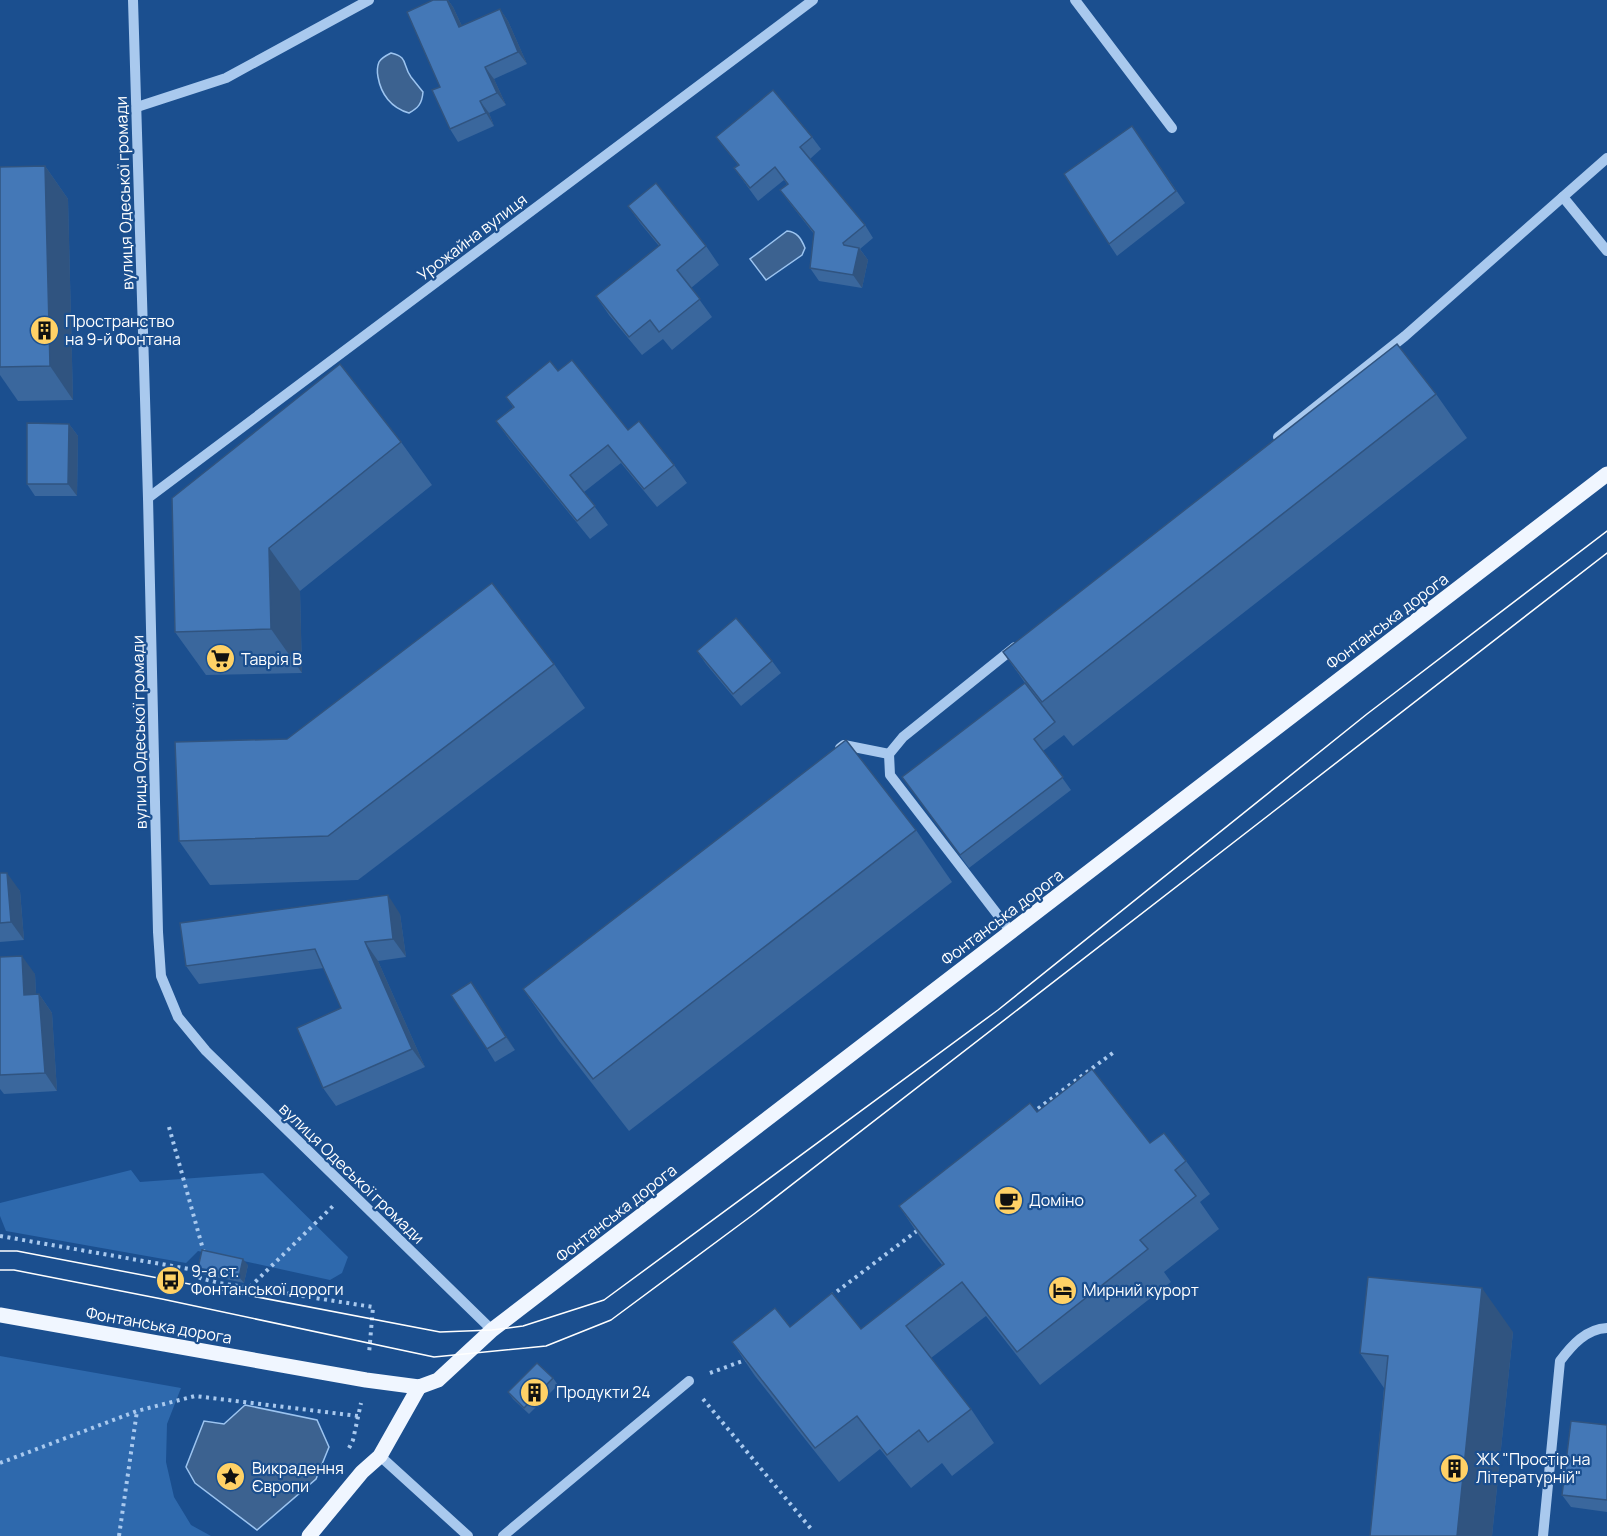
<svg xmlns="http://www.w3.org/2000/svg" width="1607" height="1536" viewBox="0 0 1607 1536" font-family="Manrope,sans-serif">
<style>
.green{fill:#2e69ad}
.water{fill:#3c6290;stroke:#9cc4f0;stroke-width:1.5}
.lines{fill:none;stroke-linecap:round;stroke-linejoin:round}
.path{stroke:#a9c9ee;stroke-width:4;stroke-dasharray:3 4.5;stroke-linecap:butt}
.minor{stroke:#a9c9ee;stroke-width:10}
.major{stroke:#f0f6ff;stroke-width:15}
.tram{stroke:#fff;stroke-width:1.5}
.wall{fill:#3a679d}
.shaded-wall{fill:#305480}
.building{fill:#4478b7;stroke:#305480;stroke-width:1.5}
.labels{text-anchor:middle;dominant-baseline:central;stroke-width:4.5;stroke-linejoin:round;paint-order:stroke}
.street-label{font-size:16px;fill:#fff;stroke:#1b4f8f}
.poi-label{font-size:16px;fill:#fff;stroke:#1b4f8f;text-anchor:start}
</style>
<rect width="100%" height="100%" fill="#1b4f8f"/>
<g class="green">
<path d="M131,1170L140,1182L263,1173L348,1257L342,1273L330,1280L198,1251L186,1263L6,1231L0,1216V1203Z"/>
<path d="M0,1356L181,1388L167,1424L166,1462L174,1497L191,1525L211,1536H0Z"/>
</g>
<g class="water">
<path d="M391,53C409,57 402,65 411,77C415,82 419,87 423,92C422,104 418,108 409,113C391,108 381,94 378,77C377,72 377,67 379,62C381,58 387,55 391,53Z"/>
<path d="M787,231C797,232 801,238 805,248L802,255L766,280L750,259Z"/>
<path d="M245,1405L317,1420L329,1447L316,1479L257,1530L195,1483L186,1467L204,1421L224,1424Z"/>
</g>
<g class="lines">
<g class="path">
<path d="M1032,1113L1114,1052"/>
<path d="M169,1127L204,1253"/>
<path d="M0,1236L201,1271"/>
<path d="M201,1269L200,1278L219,1283L373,1307L369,1354"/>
<path d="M250,1287L333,1206"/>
<path d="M831,1296L918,1230"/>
<path d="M710,1373L748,1359"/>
<path d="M703,1399L812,1530"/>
<path d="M349,1448L353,1440L361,1403"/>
<path d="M0,1463L137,1411L195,1396L358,1416"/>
<path d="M119,1536L137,1411"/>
</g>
<g class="minor">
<path d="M133,0L148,498L158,932L161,976L178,1017L206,1051L492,1330"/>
<path d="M1075,0L1172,128"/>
<path d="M137,107L226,78L369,0"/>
<path d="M1563,197L1607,251"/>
<path d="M1278,437L1405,336L1607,158"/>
<path d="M148,498L813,0"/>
<path d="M840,748L844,745L889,754"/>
<path d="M1011,932L890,775L889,754L903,737L1015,647"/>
<path d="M380,1456L468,1536"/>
<path d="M503,1536L689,1381"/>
<path d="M1543,1536L1560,1361C1572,1345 1586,1329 1607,1328"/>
</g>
<g class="major">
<path d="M0,1315L366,1380L419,1387L438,1380L492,1330L1607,474"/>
<path d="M309,1536L362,1472L380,1456L419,1387"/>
</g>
<g class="tram">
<path d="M0,1251H17L440,1332L492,1330L523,1326L604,1300L998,1010L1367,714L1607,531"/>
<path d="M0,1270H14L162,1299L434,1357L546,1346L611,1320L754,1214L1607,553"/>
</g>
</g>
<g class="wall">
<path d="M433,0H448L453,7L462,26L500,9L508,21L527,64L494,79L506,105L489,113L494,126L458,142L450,129L440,87Z"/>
<path d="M1132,126L1185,203L1117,256L1109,244Z"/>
<path d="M716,137H812L821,149L810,159L865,225L873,238L860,249L868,260L862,288L819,281L810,268L814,234L789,202L780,190L787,184L784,180L758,201L734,168L738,165Z"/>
<path d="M45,166L68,199L73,400L18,401L0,375V167Z"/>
<path d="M628,206L706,246L719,265L691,288L712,317L672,350L663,339L642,355L609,315L596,296L659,246L641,224Z"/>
<path d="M558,371L628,430L674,465L687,483L657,507L621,463L584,492L608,525L590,539L509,439L496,421L513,407L506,397Z"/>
<path d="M1436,394L1467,438L1073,746L1064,735L1043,751L1071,790L969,868L902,777L1025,683L1003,652Z"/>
<path d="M69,424L78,436L77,496H35L27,484Z"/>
<path d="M401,442L432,485L300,591L302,673L206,675L175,632L172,498Z"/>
<path d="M697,651L772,661L781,673L741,706L706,664Z"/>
<path d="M554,664L585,708L358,880L210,885L179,841L287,739Z"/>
<path d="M916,830L952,882L629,1131L559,1041L523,989Z"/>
<path d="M0,873L20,891L24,940L0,942Z"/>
<path d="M400,914L406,957L378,961L425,1067L336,1106L323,1088L341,1008L324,968L199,984L186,966Z"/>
<path d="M0,957L35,974L36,994H39L52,1013L57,1091L4,1094L0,1089Z"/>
<path d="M471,982L515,1050L495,1062L487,1049Z"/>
<path d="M1037,1112L1150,1143L1186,1161L1210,1194L1200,1202L1219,1229L1164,1272L1171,1282L1040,1385L986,1316L931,1358L971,1409L994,1443L952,1476L942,1463L911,1488L880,1449L839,1482L755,1376L732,1342L790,1327L861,1329L942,1265L922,1240L899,1206Z"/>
<path d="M248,1265L244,1283L202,1274L198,1268Z"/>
<path d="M1513,1332L1492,1536H1370L1384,1388L1360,1353Z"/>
<path d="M553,1378L558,1385L529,1414L513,1399L508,1392Z"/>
<path d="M1607,1425V1512L1571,1507L1562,1495Z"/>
</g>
<g class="shaded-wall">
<path d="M447,0H448L453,7L468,39L459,27Z"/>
<path d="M500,9L508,21L527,64L518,52Z"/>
<path d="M485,67L494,79L506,105L497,93Z"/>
<path d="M480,101L489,113L494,126L486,113Z"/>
<path d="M45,166L68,199L73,400L50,366Z"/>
<path d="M859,248L868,260L862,288L853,275Z"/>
<path d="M69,424L78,436L77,496L68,484Z"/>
<path d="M269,548L300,591L302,673L271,629Z"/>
<path d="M7,873L20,891L24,940L11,922Z"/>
<path d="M388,895L400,914L406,957L393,939Z"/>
<path d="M365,942L378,961L425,1067L412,1049Z"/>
<path d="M22,956L35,974L37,1013L24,995Z"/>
<path d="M471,982L480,994L515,1050L506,1037Z"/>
<path d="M39,994L52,1013L57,1091L45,1073Z"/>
<path d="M243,1259L248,1265L244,1283L239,1277Z"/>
<path d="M1482,1288L1513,1332L1492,1536H1457Z"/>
</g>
<g class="building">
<path d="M433,0H447L459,27L500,9L518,52L485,67L497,93L480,101L486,113L450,129L432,90L440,87L407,12Z"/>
<path d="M773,90L812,137L800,147L865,225L843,243L844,245L859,248L853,275L810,268L814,232L780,190L788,184L775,167L750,188L734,168L739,165L716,137Z"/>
<path d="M1132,126L1176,191L1109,244L1064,174Z"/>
<path d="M45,166L50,366L0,367V167Z"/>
<path d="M656,183L706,246L677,270L700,299L659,332L650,320L629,337L596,296L660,245L628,206Z"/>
<path d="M1397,344L1436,394L1042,702L1003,652Z"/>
<path d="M572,360L628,430L639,421L674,465L644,489L608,445L570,475L595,506L577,521L496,421L514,407L506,397L550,361L558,371Z"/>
<path d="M340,364L401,442L269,548L271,629L175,632L172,498Z"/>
<path d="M27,423L69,424L68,484H27Z"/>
<path d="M492,583L554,664L328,836L179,841L175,742L287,739Z"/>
<path d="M736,618L772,661L733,694L697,651Z"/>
<path d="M1025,683L1055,722L1034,739L1063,777L960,855L902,777Z"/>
<path d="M846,740L916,830L593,1079L523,989Z"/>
<path d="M0,873H7L11,922L0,923Z"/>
<path d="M388,895L393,939L365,942L412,1049L323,1088L297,1028L341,1008L315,949L186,966L180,923Z"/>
<path d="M22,956L24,995L39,994L45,1073L0,1075V957Z"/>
<path d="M471,982L506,1037L487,1049L451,995Z"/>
<path d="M1092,1069L1150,1143L1164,1133L1186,1161L1175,1170L1196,1196L1140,1240L1148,1249L1017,1352L962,1282L906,1326L971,1409L928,1442L919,1430L887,1455L857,1416L815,1448L732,1342L775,1308L790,1327L832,1293L861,1329L944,1264L899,1206L1030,1103L1037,1112Z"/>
<path d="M202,1250L243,1259L239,1277L198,1268Z"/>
<path d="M1368,1277L1482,1288L1457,1536H1370L1388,1356L1360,1353Z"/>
<path d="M537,1363L553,1378L524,1408L508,1392Z"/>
<path d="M1571,1421L1607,1425V1500L1562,1495Z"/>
</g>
<defs>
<symbol id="building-disc" viewBox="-11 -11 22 22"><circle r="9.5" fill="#ffd166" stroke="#1b4f8f"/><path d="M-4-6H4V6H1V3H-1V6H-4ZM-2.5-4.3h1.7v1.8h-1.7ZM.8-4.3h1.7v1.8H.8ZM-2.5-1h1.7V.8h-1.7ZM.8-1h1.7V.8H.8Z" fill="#111"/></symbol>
<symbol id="supermarket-disc" viewBox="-11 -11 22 22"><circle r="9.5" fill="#ffd166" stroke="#1b4f8f"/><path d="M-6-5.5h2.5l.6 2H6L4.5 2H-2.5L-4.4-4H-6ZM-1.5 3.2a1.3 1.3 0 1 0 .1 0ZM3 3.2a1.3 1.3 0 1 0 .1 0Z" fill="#111"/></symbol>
<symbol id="cafe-disc" viewBox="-11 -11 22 22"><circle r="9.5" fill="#ffd166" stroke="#1b4f8f"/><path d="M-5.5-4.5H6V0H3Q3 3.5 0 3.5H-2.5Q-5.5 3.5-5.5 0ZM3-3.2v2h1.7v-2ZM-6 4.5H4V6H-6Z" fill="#111"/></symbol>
<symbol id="bus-disc" viewBox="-11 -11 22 22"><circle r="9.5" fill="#ffd166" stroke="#1b4f8f"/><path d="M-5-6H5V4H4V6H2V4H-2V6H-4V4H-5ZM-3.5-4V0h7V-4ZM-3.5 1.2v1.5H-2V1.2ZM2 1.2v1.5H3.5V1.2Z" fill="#111"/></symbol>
<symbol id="hotel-disc" viewBox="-11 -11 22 22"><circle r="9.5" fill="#ffd166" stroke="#1b4f8f"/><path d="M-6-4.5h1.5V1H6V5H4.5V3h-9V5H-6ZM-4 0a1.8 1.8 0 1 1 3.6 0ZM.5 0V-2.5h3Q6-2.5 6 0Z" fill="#111"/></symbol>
<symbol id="sight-disc" viewBox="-11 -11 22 22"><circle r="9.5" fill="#ffd166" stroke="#1b4f8f"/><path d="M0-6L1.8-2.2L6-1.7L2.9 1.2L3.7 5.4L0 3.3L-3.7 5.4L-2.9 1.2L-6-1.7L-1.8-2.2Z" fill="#111"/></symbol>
</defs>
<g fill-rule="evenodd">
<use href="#building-disc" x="28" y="314" width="33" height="33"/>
<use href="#supermarket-disc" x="204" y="642" width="33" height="33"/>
<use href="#cafe-disc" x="992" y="1184" width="33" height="33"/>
<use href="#bus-disc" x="154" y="1264" width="33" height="33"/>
<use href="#hotel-disc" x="1046" y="1274" width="33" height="33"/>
<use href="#building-disc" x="518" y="1376" width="33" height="33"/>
<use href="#building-disc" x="1438" y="1452" width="33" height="33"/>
<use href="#sight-disc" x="214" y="1460" width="33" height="33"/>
</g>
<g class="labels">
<g class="street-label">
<text transform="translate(124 193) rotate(-92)">вулиця Одеської громади</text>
<text transform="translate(472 237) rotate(-37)">Урожайна вулиця</text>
<text transform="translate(1387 621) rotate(-37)">Фонтанська дорога</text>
<text transform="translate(139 732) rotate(-91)">вулиця Одеської громади</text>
<text transform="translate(1002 917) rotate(-37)">Фонтанська дорога</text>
<text transform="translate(352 1173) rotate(44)">вулиця Одеської громади</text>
<text transform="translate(616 1213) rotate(-38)">Фонтанська дорога</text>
<text transform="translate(159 1325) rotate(10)">Фонтанська дорога</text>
</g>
<g class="poi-label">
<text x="65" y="321">Пространство<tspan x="65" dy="18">на 9-й Фонтана</tspan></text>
<text x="241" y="659">Таврія В</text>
<text x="1029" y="1200">Доміно</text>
<text x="191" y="1271">9-а ст.<tspan x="191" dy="18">Фонтанської дороги</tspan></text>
<text x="1083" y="1290">Мирний курорт</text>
<text x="556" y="1392">Продукти 24</text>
<text x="1476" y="1459">ЖК "Простір на<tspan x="1476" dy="18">Літературній"</tspan></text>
<text x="252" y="1468">Викрадення<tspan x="252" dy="18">Європи</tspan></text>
</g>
</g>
</svg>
